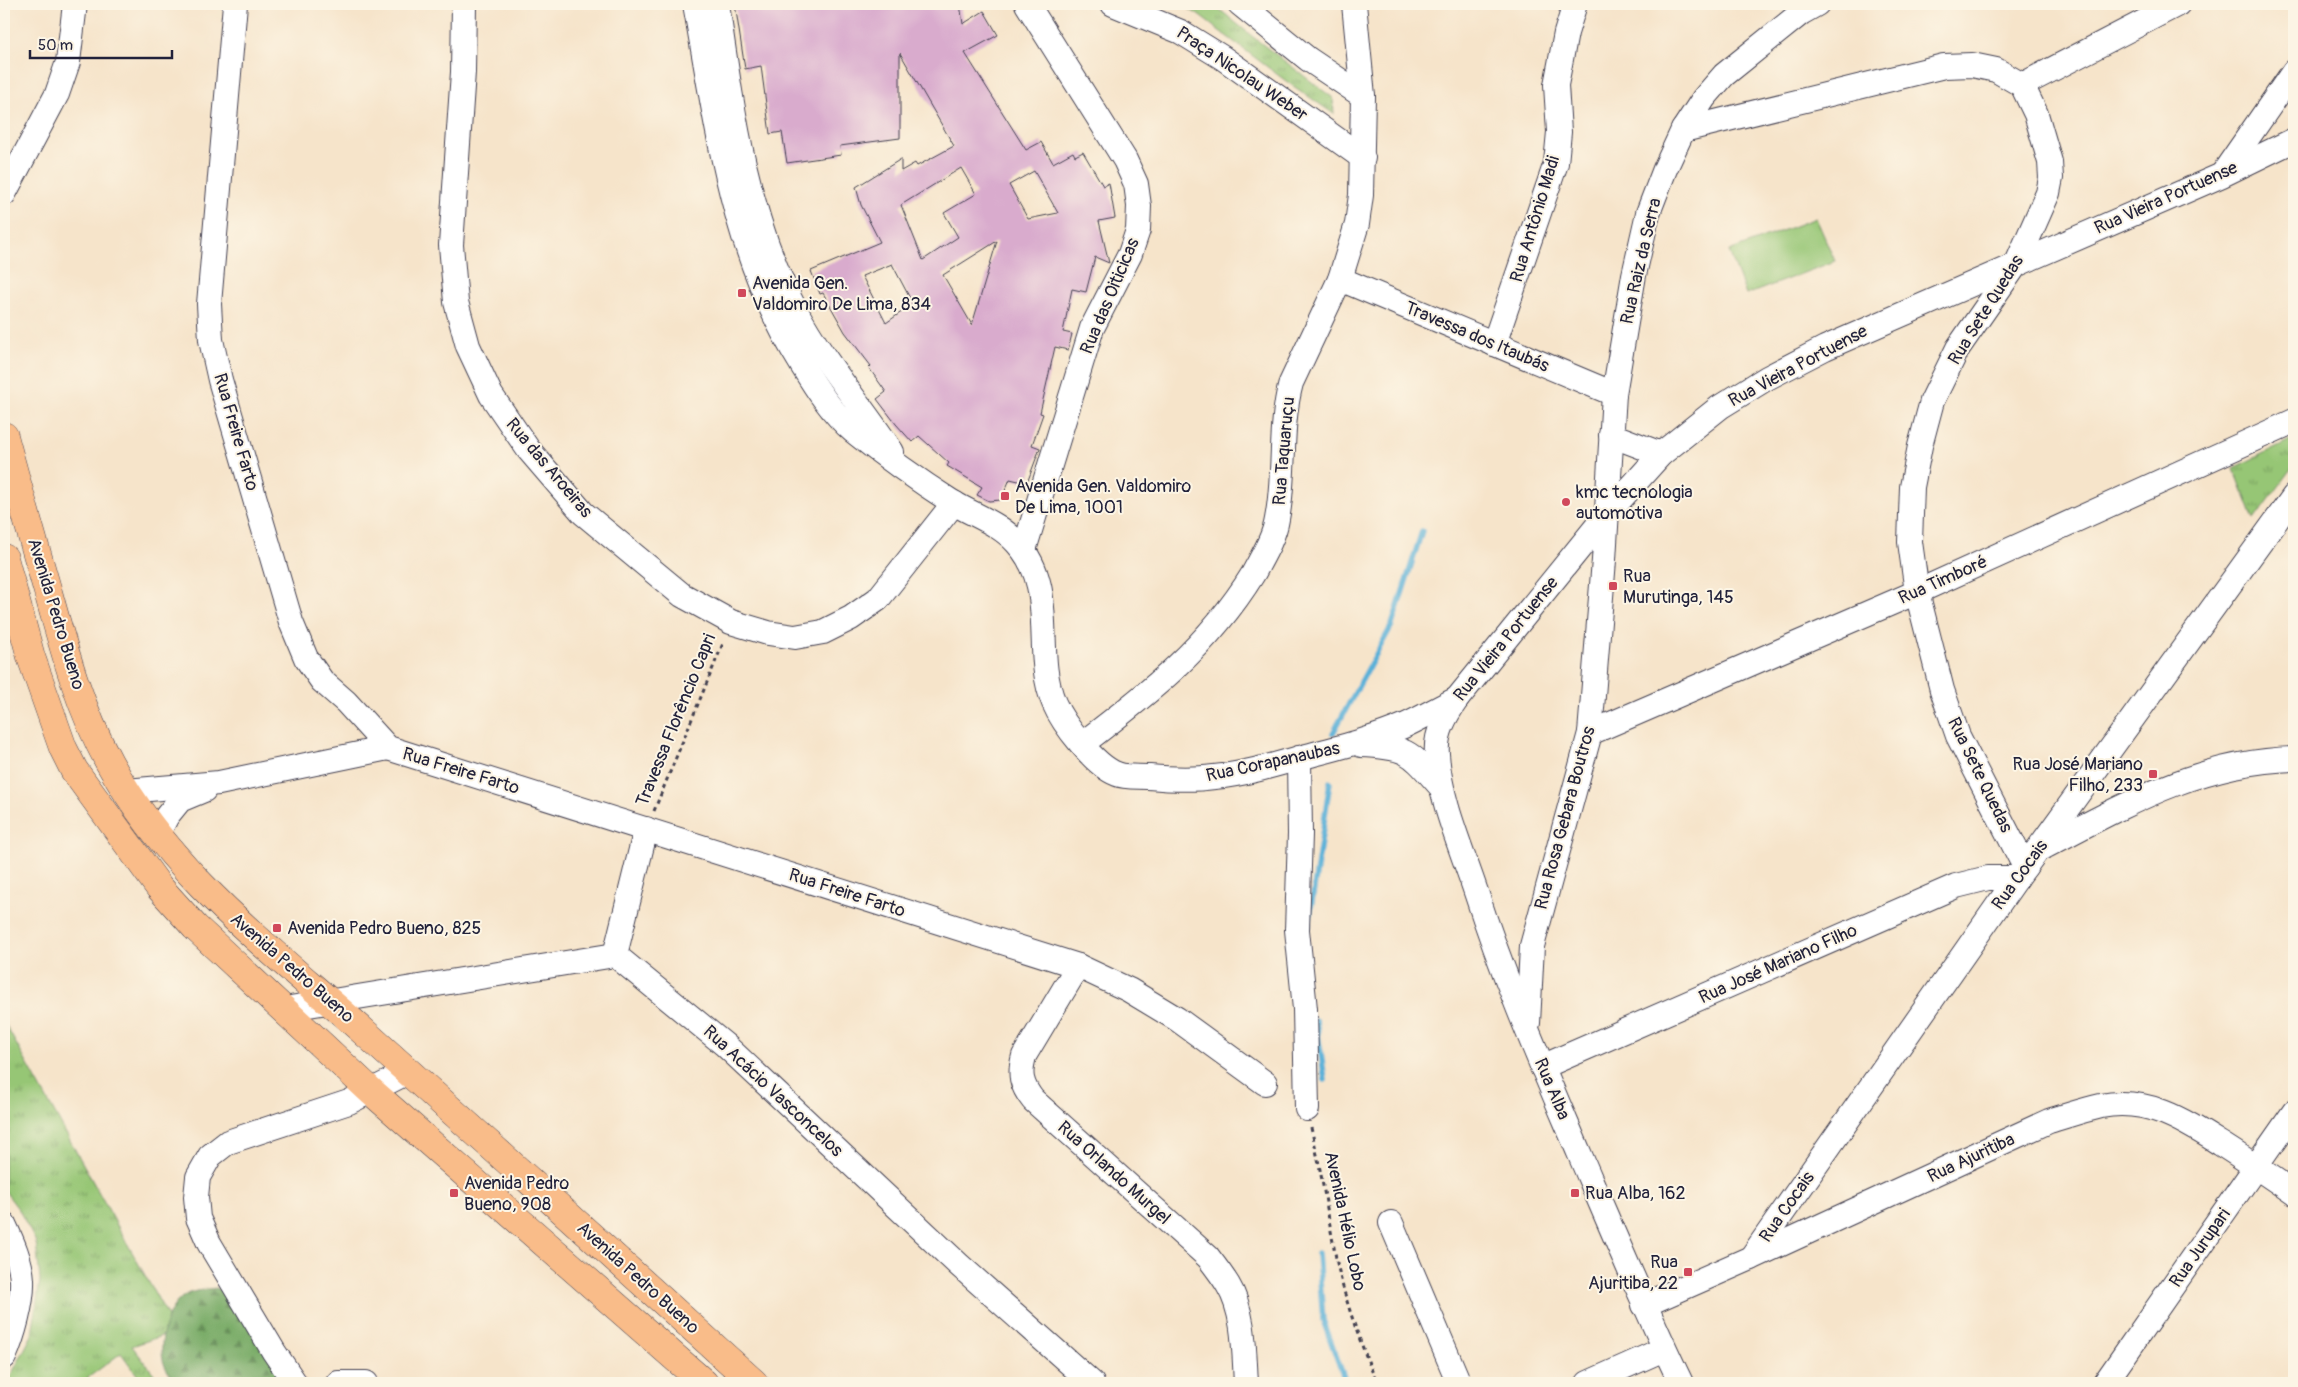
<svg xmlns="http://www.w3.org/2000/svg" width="2298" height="1387" viewBox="0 0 2298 1387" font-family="Pangolin,sans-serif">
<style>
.grass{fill:url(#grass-tufts);stroke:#5c7458}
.forest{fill:url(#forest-firs);stroke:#4d6650}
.pitch{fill:#96c675;stroke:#5c7458}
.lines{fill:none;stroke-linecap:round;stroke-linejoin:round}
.stream{stroke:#5bb1d8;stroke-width:5.5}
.building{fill:#d9abcd;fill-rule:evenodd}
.minor-casing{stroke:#423f50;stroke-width:26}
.major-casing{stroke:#423f50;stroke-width:29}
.path{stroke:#423f50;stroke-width:3;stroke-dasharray:4 4;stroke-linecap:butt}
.minor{stroke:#fff;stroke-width:24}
.major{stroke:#f9bc89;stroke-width:28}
.poi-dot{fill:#d1495b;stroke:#fcf5e5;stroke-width:2}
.labels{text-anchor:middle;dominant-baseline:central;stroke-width:4;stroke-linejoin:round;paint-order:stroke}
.street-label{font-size:18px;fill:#22223b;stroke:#fcf5e5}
.poi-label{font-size:18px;fill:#22223b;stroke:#fcf5e5;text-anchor:start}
</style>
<defs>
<pattern id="grass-tufts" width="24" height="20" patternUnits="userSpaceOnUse" patternTransform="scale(1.25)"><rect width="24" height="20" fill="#96c675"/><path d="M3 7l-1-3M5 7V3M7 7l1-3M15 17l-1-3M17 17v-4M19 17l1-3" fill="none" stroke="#7aa061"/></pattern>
<pattern id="forest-firs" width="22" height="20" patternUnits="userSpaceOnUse" patternTransform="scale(1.25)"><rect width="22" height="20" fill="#78ab66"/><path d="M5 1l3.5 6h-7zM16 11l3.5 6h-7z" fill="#628b55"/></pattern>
</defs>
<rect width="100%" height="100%" fill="#fcf5e5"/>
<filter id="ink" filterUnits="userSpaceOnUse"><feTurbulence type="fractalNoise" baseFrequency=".02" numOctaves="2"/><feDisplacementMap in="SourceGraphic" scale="10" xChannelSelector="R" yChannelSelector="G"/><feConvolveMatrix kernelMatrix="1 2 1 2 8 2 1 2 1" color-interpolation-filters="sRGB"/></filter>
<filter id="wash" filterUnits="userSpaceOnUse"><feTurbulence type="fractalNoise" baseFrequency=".0096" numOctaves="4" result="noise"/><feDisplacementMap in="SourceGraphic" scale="20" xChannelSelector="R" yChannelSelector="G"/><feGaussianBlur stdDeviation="1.12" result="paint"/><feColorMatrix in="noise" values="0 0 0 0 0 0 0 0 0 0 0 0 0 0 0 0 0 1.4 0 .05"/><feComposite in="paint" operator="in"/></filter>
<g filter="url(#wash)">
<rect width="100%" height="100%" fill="#f6e4ca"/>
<g class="grass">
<path d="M1171,4H1213L1253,37L1333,98L1334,114L1286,81L1197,14L1187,8Z"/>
<path d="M2294,438V466L2254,520L2234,468Z"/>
<path d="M4,1022L176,1331L132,1346L161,1383H143L121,1353L81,1383H7L32,1335L40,1280L36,1242L19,1210L4,1190Z"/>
</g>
<path class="forest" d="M217,1288L231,1296L286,1383H177C171,1376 165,1369 163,1360C159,1340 166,1308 184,1296C194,1290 206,1289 217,1288Z"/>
<path class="pitch" d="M1816,218L1835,261L1746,295L1729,251Z"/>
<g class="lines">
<g class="stream">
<path d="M1333,733L1392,625L1422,531"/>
<path d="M1308,928L1330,782"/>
<path d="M1316,1021L1325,1080"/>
<path d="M1318,1253L1323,1320L1346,1383"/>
</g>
</g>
<g id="blocks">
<path class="building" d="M735,4H960L963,24L984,11L998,35L965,53L1026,150L1041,142L1053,163L1073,152L1075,156L1083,152L1103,186L1109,183L1115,218L1099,221L1109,263L1095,257L1086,292L1072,289L1063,332L1072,334L1068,350L1055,347L1040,413L1043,414L1032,445L1040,448L1027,483L1010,479L1001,500L989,501L977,495L982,487L947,466L949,463L919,436L912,442L896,424L877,399L886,392L869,368L871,366L845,332L823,293L820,294L811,271L880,242L861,205L856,187L901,159V171L915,163L917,166L954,146L900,53V138L840,146L841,155L787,163L782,132L770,134L761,66L745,69ZM961,168L976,194L944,213L958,237L923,260L901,205ZM1034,171L1058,213L1028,219L1009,185ZM997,241L972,325L943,275ZM892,264L913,304L886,323L862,276Z"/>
</g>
</g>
<g filter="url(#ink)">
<use href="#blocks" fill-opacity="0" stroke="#423f50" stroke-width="1"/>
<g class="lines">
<defs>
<g id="minor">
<path d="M235,4L209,304L211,340L220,380L291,622L306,658L322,681L346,702L388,748L1078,966L1129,990L1177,1019L1265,1083"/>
<path d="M464,4L463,72L451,245L456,302L468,346L491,395L528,449L583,513L682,595L731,622L768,633L795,637L823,632L851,618L878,599L954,503"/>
<path d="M695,4C718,130 732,254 802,365C816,388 832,413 853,431C884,456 919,481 952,502C975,516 999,523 1017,543C1059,588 1032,651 1054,703C1063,724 1095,766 1117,774C1126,778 1140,776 1149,777C1171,779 1192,780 1214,777C1247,774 1281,763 1314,754C1345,746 1376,738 1406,725C1423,717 1440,707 1457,699"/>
<path d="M717,4C732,108 746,217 796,311C822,360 861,405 892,452"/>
<path d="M1113,4L1181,32L1223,58L1363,158"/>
<path d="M1240,4L1308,59L1363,96"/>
<path d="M2022,85L2178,4"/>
<path d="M1683,130L1944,66L1972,65L1996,70L2022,85L2036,114L2050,162L2051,178L2048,193L2017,263L1958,348L1932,401L1920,446L1912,487L1910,542L1917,592L1942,690L1958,736L2025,867"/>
<path d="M2224,172L2294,71"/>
<path d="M4,194L57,94L68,62L75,4"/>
<path d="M1340,279L1614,394"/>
<path d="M1494,344L1556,163L1559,132L1556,85L1566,33L1575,4"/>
<path d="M1611,435L1661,454"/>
<path d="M1024,550L1092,328L1130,254L1138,230L1139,206L1136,184L1125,160L1027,4"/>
<path d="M1590,733L1917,592L2294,421"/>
<path d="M1082,744C1149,693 1208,647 1253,574C1262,557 1274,538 1277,519C1286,474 1279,427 1291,383L1340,279L1357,224L1361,195L1363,96L1354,4"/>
<path d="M1361,745C1409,747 1410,752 1441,787"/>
<path d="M1299,758L1300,834L1297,930L1305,1009L1307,1109"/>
<path d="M126,791L219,783L388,748"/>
<path d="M157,835L167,816L180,800L204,790"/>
<path d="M2044,847C2125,805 2200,761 2294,759"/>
<path d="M615,955L646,829"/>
<path d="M1078,966L1024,1056C1019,1074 1021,1085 1033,1100L1208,1257C1215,1266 1222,1275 1228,1285C1245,1313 1244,1352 1246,1383"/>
<path d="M284,1009L615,955L725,1045L959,1265L1092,1383"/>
<path d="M1528,1023L1532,946L1590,733L1604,560L1614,394L1634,275L1648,213L1665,169L1683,130L1704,98L1724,75L1801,13L1817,4"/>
<path d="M1542,1067L1956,886L1988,878H2017"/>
<path d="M1391,1223L1459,1383"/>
<path d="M4,1224C12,1241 21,1261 22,1280C23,1302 13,1337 4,1357"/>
<path d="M1751,1258L2017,878L2294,496"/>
<path d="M1644,1305L1751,1258L2049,1121C2066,1116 2083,1110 2101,1106C2148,1097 2183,1120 2221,1144C2246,1160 2270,1176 2294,1193"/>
<path d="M295,1383L274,1352L209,1243L198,1218L196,1197L198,1177L210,1156L228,1142L349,1102L408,1072"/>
<path d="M338,1383H366"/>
<path d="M1588,1383L1664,1349"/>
<path d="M1681,1383C1645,1308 1613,1232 1580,1155C1543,1068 1505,982 1476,892C1461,847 1440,801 1437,754C1435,733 1446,715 1457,699L1607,514L1661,454L1720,407L1767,378L1825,348L2222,175L2294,140"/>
<path d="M2105,1383L2294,1112"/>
</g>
<g id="major">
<path d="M4,436C18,488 33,540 48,592C64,650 80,709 109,762C172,877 269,947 364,1032C494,1149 624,1265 754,1383"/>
<path d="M4,558L31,657L63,748L74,770L159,887L195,927L372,1092L704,1383"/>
</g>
</defs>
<use href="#minor" class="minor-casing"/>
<use href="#major" class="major-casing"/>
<g class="path">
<path d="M654,811L724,641"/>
<path d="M1311,1128C1322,1173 1328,1218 1337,1263C1346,1304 1361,1345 1377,1383"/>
</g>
<use href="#minor" class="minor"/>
<use href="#major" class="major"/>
</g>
</g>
<g class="poi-dot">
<rect x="737" y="288" width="10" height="10" rx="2.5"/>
<rect x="1000" y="491" width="10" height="10" rx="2.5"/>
<circle cx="1566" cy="502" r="5"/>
<rect x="1608" y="581" width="10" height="10" rx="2.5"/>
<rect x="2148" y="769" width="10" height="10" rx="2.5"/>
<rect x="272" y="923" width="10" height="10" rx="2.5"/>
<rect x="449" y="1188" width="10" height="10" rx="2.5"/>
<rect x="1570" y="1188" width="10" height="10" rx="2.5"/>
<rect x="1683" y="1267" width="10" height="10" rx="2.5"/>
</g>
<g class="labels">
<g class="street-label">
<text transform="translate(1242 74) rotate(34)">Praça Nicolau Weber</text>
<text transform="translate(2166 198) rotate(-24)">Rua Vieira Portuense</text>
<text transform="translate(1535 219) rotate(-73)">Rua Antônio Madi</text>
<text transform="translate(1641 261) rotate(-77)">Rua Raiz da Serra</text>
<text transform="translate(1110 296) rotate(-67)">Rua das Oiticicas</text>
<text transform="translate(1986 310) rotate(-58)">Rua Sete Quedas</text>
<text transform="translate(1477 337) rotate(23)">Travessa dos Itaubás</text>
<text transform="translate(1798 366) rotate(-28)">Rua Vieira Portuense</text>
<text transform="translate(236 432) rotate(74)">Rua Freire Farto</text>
<text transform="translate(1284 451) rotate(-85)">Rua Taquaruçu</text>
<text transform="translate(549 468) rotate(50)">Rua das Aroeiras</text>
<text transform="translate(1943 580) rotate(-24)">Rua Timboré</text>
<text transform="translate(56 614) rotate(73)">Avenida Pedro Bueno</text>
<text transform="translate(1506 639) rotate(-51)">Rua Vieira Portuense</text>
<text transform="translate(676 720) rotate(-68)">Travessa Florêncio Capri</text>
<text transform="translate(1273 762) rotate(-12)">Rua Corapanaubas</text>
<text transform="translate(461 771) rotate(17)">Rua Freire Farto</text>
<text transform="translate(1980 775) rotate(64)">Rua Sete Quedas</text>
<text transform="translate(1565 818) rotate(-75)">Rua Rosa Gebara Boutros</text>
<text transform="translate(2020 875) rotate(-54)">Rua Cocais</text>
<text transform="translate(847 893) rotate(18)">Rua Freire Farto</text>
<text transform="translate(1778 964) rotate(-24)">Rua José Mariano Filho</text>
<text transform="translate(292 968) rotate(41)">Avenida Pedro Bueno</text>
<text transform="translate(1552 1089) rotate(67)">Rua Alba</text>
<text transform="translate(773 1091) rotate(43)">Rua Acácio Vasconcelos</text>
<text transform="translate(1971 1158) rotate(-25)">Rua Ajuritiba</text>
<text transform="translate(1114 1173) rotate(42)">Rua Orlando Murgel</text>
<text transform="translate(1787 1207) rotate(-55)">Rua Cocais</text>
<text transform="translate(1345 1221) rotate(78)">Avenida Hélio Lobo</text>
<text transform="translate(2200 1248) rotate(-55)">Rua Jurupari</text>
<text transform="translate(638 1278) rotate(42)">Avenida Pedro Bueno</text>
</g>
<g class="poi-label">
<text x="752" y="283">Avenida Gen.<tspan x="752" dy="21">Valdomiro De Lima, 834</tspan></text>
<text x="1015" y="486">Avenida Gen. Valdomiro<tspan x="1015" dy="21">De Lima, 1001</tspan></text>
<text x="1576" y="492">kmc tecnologia<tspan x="1576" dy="21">automotiva</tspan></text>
<text x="1623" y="576">Rua<tspan x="1623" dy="21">Murutinga, 145</tspan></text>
<text x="2143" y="764" text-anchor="end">Rua José Mariano<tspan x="2143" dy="21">Filho, 233</tspan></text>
<text x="287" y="928">Avenida Pedro Bueno, 825</text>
<text x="464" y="1183">Avenida Pedro<tspan x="464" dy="21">Bueno, 908</tspan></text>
<text x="1585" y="1193">Rua Alba, 162</text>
<text x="1678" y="1262" text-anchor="end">Rua<tspan x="1678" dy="21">Ajuritiba, 22</tspan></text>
</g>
</g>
<rect width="2298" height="1387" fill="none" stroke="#fcf5e5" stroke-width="20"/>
<path d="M30 50v8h142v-8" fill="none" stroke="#22223b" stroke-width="2.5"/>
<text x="38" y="50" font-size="15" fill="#22223b" stroke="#fcf5e5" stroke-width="4" paint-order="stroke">50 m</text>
</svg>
